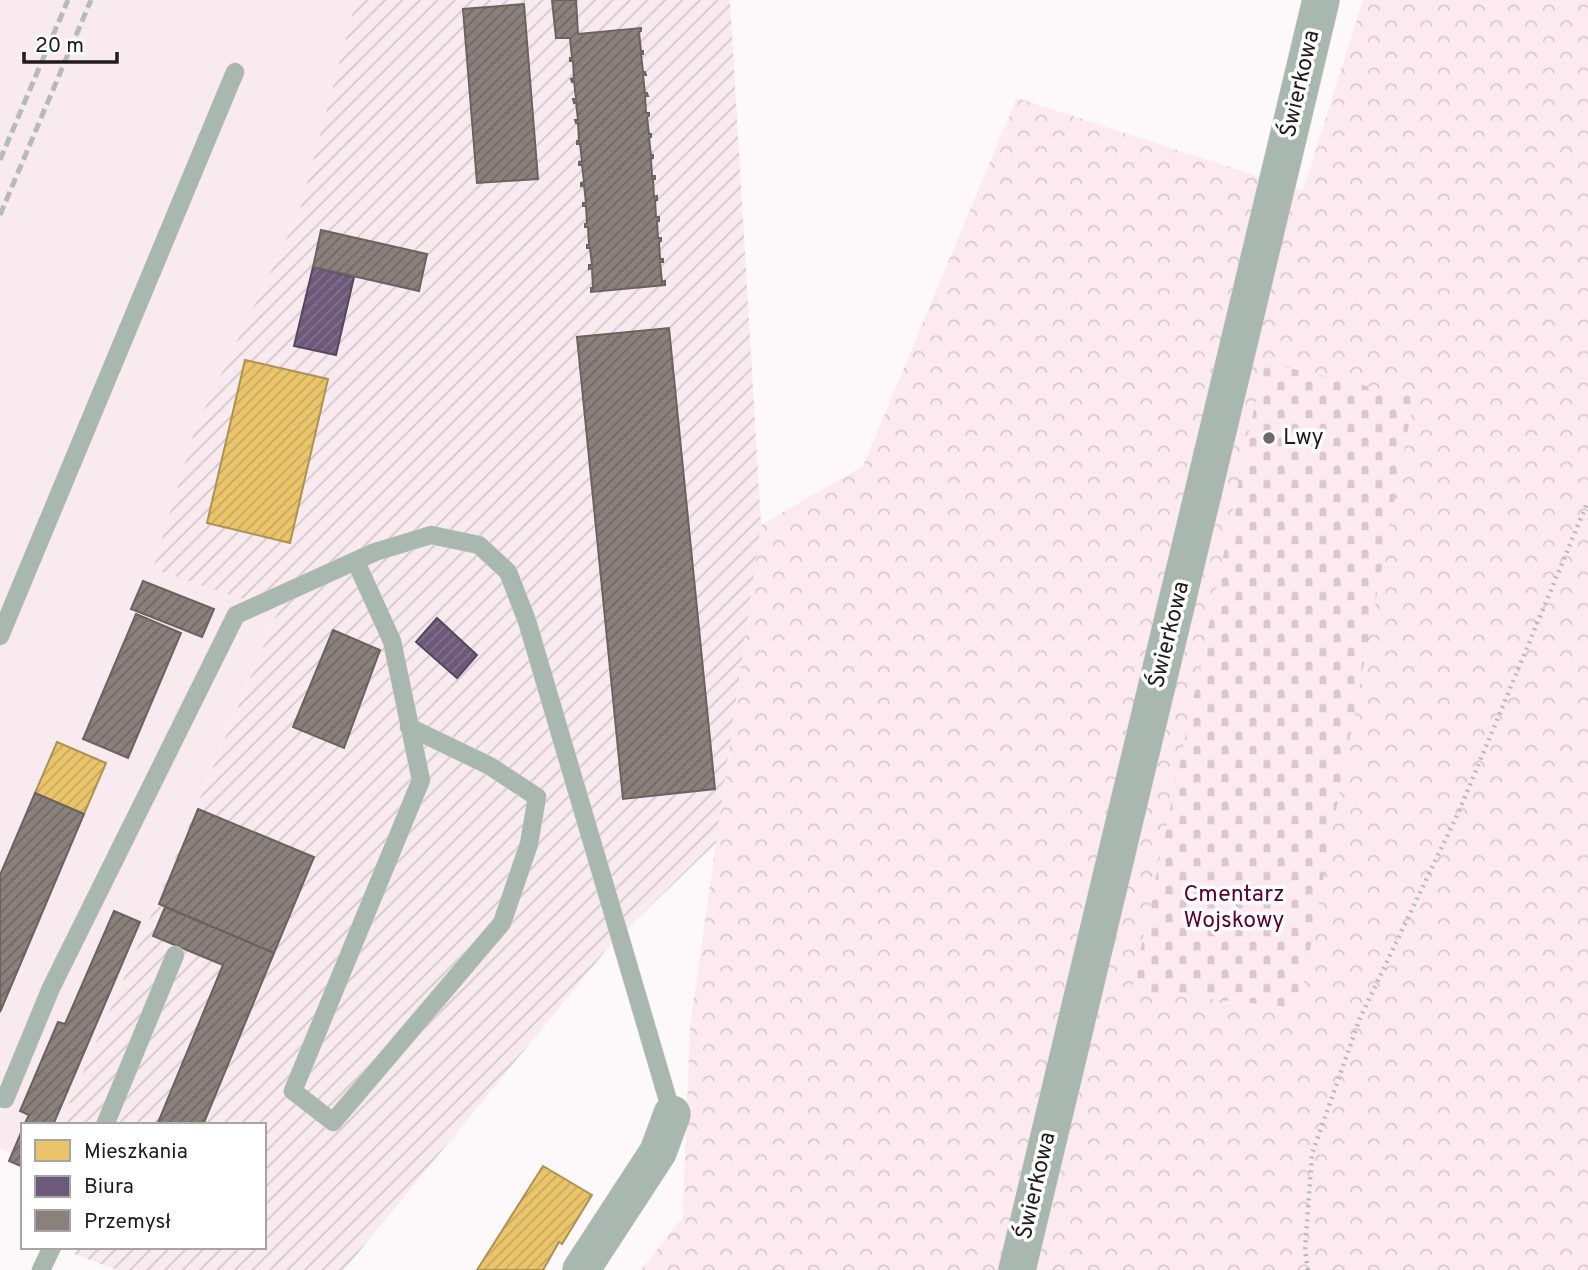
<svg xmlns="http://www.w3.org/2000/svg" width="1588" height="1270" viewBox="0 0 1588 1270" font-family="Overpass,sans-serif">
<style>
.built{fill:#f8eaef}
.industrial{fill:url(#industrial-furrows)}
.forest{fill:url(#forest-crowns)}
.cemetery{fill:url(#cemetery-stones)}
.homes{fill:url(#homes-hatch);stroke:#ad9253;stroke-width:2}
.offices{fill:url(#offices-hatch);stroke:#56475e;stroke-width:2}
.industry{fill:url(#industry-hatch);stroke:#6a6360;stroke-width:2}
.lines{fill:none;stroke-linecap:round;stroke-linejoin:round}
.service-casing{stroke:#d9d6d7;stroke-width:19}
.minor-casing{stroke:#d9d6d7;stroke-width:38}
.path{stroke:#b5bcb8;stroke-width:4.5;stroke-dasharray:2 5;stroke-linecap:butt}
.service{stroke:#a8b7b0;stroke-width:18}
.minor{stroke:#a8b7b0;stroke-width:37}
.rail{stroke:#b6bbb9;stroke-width:5;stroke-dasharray:10 5;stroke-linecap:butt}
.poi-dot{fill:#6d696a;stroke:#fff;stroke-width:2.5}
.labels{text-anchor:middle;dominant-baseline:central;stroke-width:7;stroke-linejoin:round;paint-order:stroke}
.street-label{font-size:23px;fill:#201c1d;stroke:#fff}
.poi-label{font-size:23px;fill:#201c1d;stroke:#fff;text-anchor:start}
.park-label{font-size:23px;fill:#580033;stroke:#fff}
</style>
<defs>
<pattern id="industrial-furrows" width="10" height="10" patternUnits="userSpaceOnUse" patternTransform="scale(1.75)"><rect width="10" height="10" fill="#f8eaef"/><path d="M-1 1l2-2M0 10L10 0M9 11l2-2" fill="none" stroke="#d4c8cc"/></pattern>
<pattern id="forest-crowns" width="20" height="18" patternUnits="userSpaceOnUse" patternTransform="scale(1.75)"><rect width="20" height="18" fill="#fdeaf1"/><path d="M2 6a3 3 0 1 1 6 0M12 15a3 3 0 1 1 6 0" fill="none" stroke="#d9c8ce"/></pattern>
<pattern id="cemetery-stones" width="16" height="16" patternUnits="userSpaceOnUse" patternTransform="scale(1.75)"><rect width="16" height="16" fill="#fdeaf1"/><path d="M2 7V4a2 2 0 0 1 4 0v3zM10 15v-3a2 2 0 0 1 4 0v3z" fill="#d9c8ce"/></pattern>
<pattern id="homes-hatch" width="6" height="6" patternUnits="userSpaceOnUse" patternTransform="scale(1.75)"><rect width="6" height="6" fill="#e9c46a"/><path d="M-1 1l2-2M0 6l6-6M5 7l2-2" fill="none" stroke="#c8a85b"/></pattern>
<pattern id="offices-hatch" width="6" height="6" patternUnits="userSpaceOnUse" patternTransform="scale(1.75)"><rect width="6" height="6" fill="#6d597a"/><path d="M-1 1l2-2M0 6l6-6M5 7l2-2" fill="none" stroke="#81728a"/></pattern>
<pattern id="industry-hatch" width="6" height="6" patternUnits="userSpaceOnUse" patternTransform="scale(1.75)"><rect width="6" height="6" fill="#8a817c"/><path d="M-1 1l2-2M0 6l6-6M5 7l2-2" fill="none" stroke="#706965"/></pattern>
</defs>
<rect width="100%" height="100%" fill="#fdf8fa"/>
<path class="built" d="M0,0H356L299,213L196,426L154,569L278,610L147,925L60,1125H23V1159L0,1148Z"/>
<path class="industrial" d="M356,0H730L761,525L716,843L612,943L344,1270H117L74,1254L77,1247H264V1125H60L147,925L278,611L153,569L196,426L299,213Z"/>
<path class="forest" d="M1363,0H1588V1270H641L683,1217L690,1027L761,525L863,466L1017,98L1303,191Z"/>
<path class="cemetery" d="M1264,362L1414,397L1299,1008L1132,991Z"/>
<g class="homes">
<path d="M245,360L328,379L290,543L207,523Z"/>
<path d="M57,742L106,763L84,814L35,793Z"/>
<path d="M543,1166L592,1195L562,1244L559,1242L543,1270H477Z"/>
</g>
<g class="offices">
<path d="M313,267L354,277L336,355L294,346Z"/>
<path d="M437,618L477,655L457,678L416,642Z"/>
</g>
<g class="industry">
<path d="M552,0H576L578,34L641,28V31L639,32L641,51H643V54H641L643,72H645L646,75H643L645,93H647L648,96H645L646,113H649V116L647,117L649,134H651V137L649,138L651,155H653V158L651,159L652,176H655V179H653L654,197L657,196V200H655L656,217H659V221H657L658,238H661V241L659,242L660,259H663V262H660L662,282L665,281V285L591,292V288H593L592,268L589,269V265H592L590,248H587V245H589L588,227H585V224L587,223L586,206H583V203H586L584,185L581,186V183L584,182L582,165H579V162L582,161L580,144H577V141H579L578,123H576L575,120H578L576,102L574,103L573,99H576L574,81L572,82L571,79L574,78L573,61H570V58H572L570,38H556Z"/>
<path d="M524,4L538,179L477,183L463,9Z"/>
<path d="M321,230L427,254L419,291L313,267Z"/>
<path d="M669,328L715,789L623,799L577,337Z"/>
<path d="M143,581L214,609L202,637L131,609Z"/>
<path d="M136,614L181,633L128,758L83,739Z"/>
<path d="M333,630L380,650L344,748L293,727Z"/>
<path d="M35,793L84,814L0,1012V875Z"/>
<path d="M198,809L314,857L274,953L159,904Z"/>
<path d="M165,907L274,953L203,1125H157L223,965L153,936Z"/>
<path d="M114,911L140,922L53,1125H24L29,1115L20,1111L58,1022L65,1024Z"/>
<path d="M23,1128V1167L9,1161Z"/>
</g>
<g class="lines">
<defs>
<g id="service">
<path d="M356,562L392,641L421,780L293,1091L333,1122L502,923L529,844L537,797L490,766L409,727"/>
<path d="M0,636L235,72"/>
<path d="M0,1098L5,1099L51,988L236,615L375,552L431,535L479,545L508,572L527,621L672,1114"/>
<path d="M105,1125L175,955"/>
<path d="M41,1270L52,1247"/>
</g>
<g id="minor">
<path d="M581,1270L658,1152L672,1114"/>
<path d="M1017,1270L1321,0"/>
</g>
</defs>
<use href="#service" class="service-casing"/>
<use href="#minor" class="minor-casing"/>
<path class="path" d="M1308,1270L1305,1250L1312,1154L1360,1018L1460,809L1588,501"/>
<use href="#service" class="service"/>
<use href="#minor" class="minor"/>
<g class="rail">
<path d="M0,160L68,0"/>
<path d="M0,215L91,0"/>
</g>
</g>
<circle class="poi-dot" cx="1269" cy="438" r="7"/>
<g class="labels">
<g class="street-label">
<text transform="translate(1301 84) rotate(-77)">Świerkowa</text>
<text transform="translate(1170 635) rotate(-76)">Świerkowa</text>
<text transform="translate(1037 1186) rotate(-77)">Świerkowa</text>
</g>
<g class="poi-label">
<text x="1283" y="438">Lwy</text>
</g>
<g class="park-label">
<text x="1234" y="895">Cmentarz<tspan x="1234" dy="26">Wojskowy</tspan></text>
</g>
</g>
<rect x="21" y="1123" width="245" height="126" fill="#ffffff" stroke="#a6a4a5" stroke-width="2"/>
<rect x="35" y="1140" width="35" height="21" fill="#e9c46a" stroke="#a6a4a5" stroke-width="2"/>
<text x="84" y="1158" font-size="21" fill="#201c1d">Mieszkania</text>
<rect x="35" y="1176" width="35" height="21" fill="#6d597a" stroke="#a6a4a5" stroke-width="2"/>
<text x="84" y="1193" font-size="21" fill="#201c1d">Biura</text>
<rect x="35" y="1210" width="35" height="21" fill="#8a817c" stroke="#a6a4a5" stroke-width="2"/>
<text x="84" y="1228" font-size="21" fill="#201c1d">Przemysł</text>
<path d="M24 52v10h93v-10" fill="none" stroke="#201c1d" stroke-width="3.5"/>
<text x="35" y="52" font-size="21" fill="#201c1d" stroke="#ffffff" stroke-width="5" paint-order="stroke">20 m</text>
</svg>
